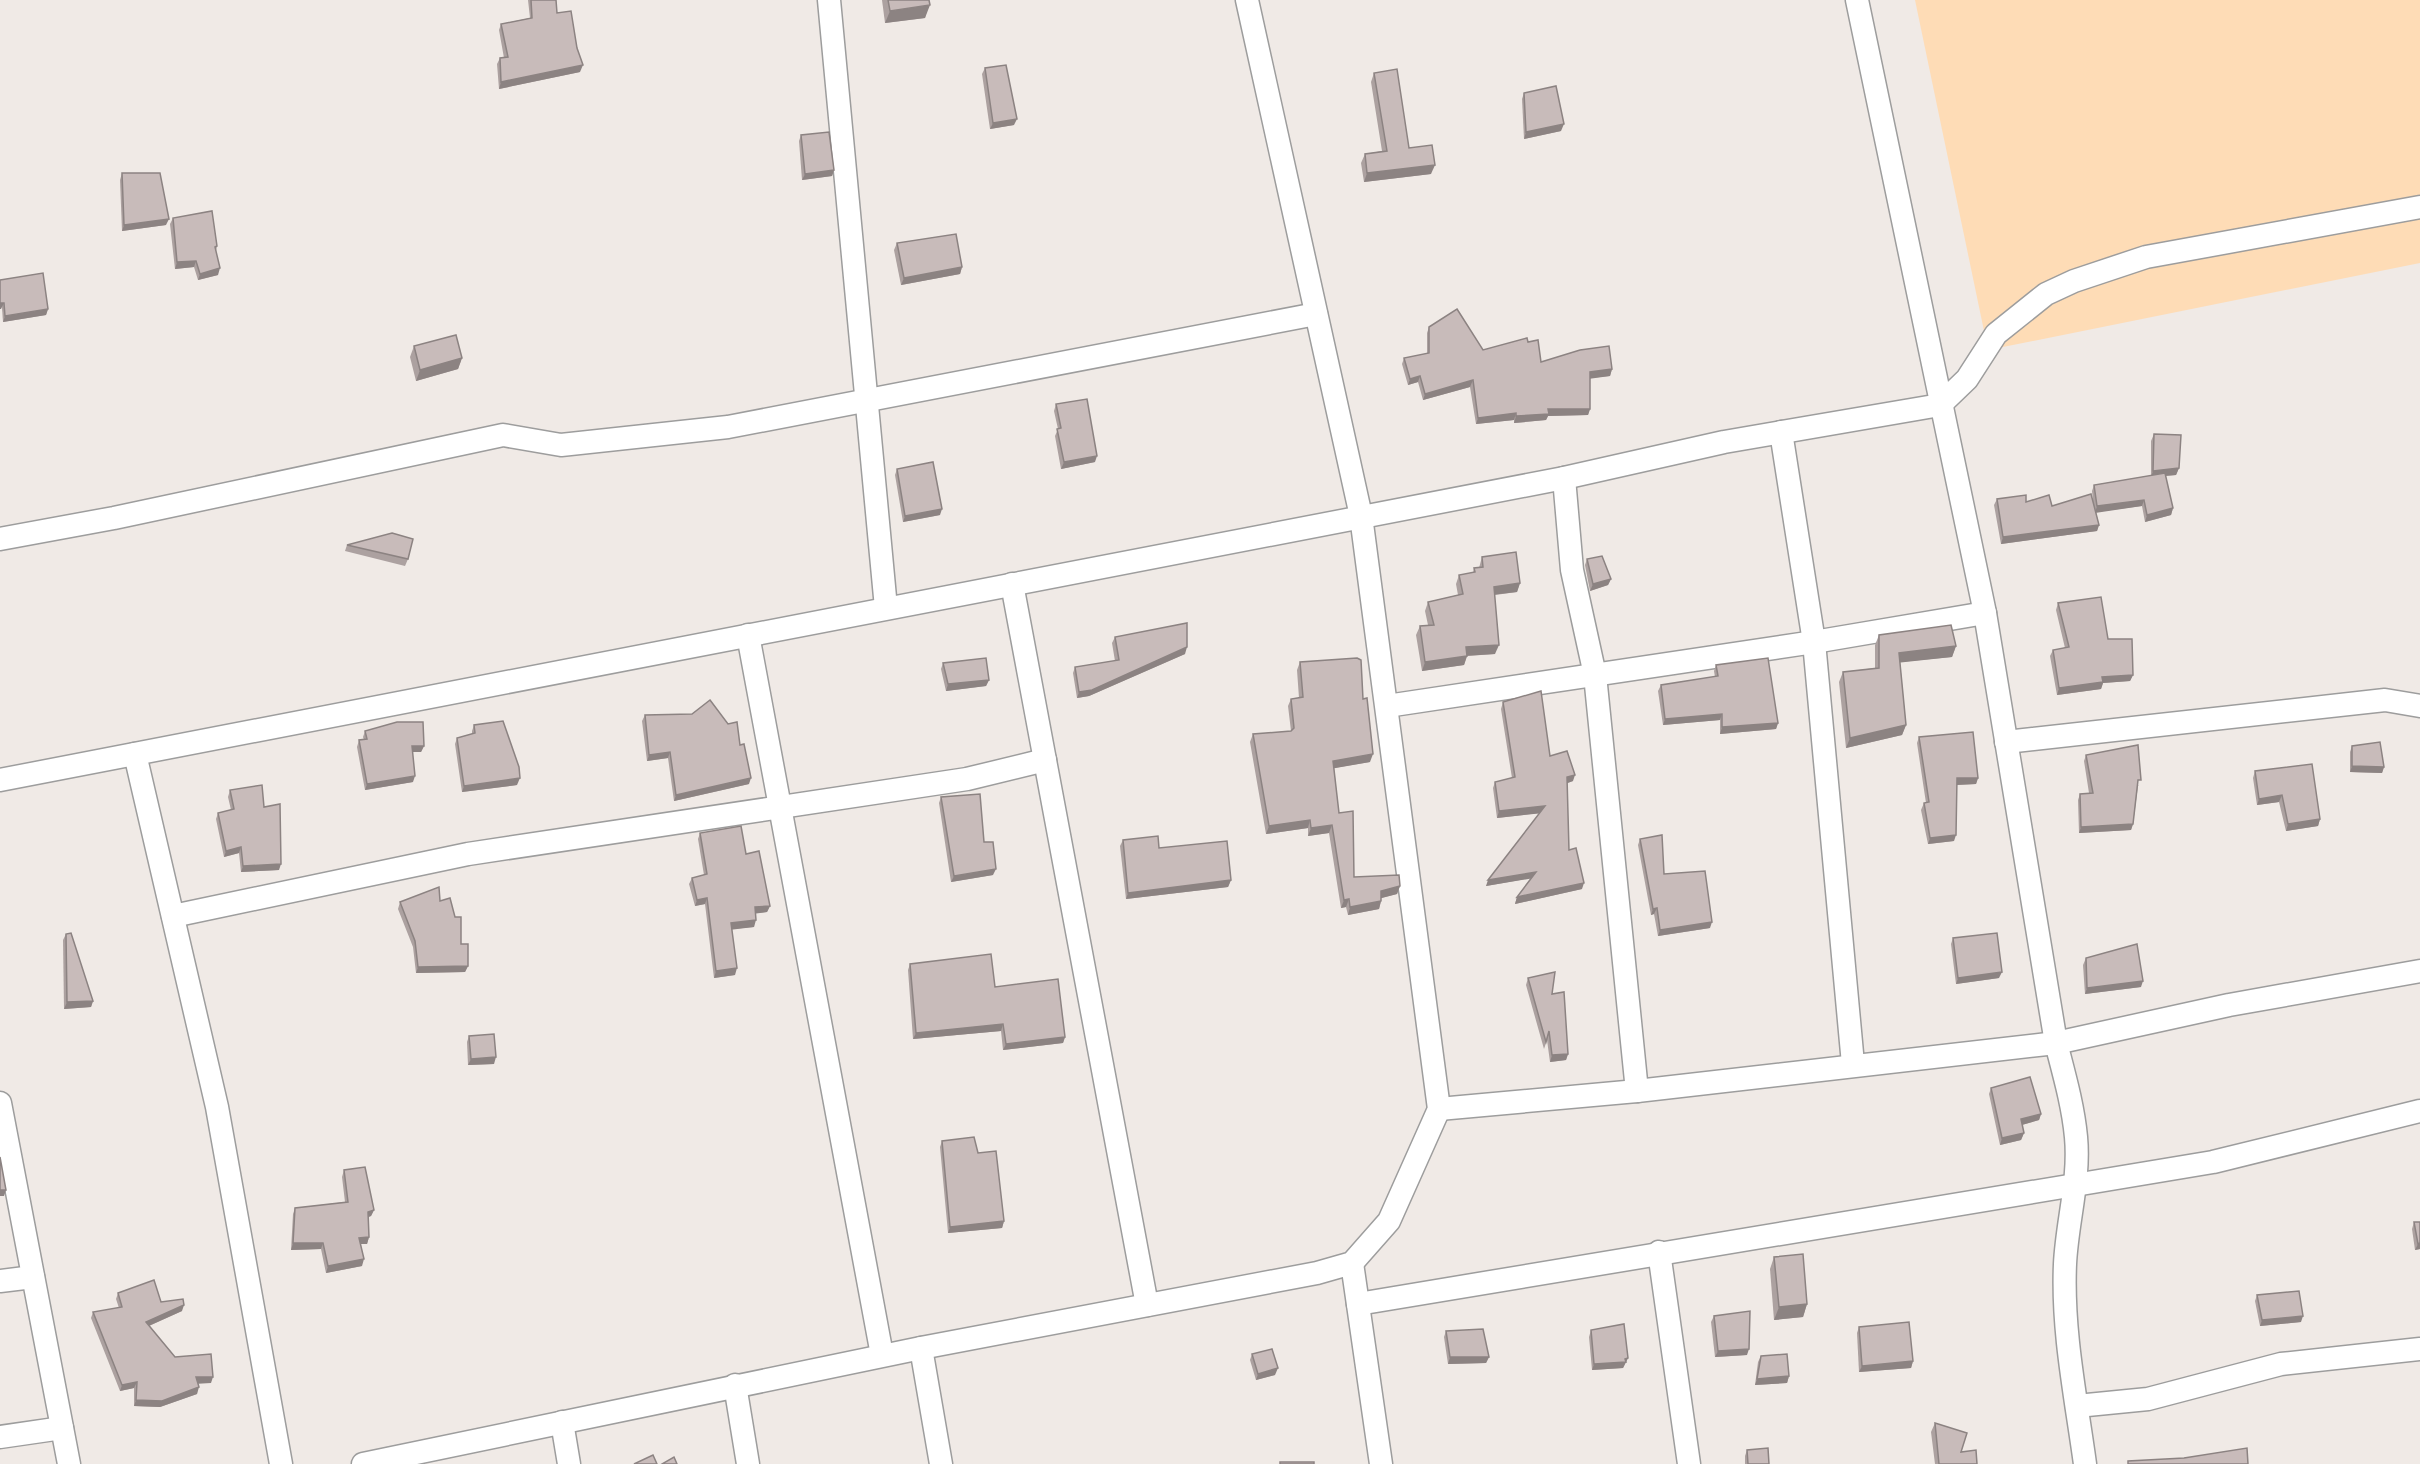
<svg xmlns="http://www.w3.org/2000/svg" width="2420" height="1464" viewBox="0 0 2420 1464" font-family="'IBM Plex Sans',sans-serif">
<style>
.sand{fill:#fedcb6}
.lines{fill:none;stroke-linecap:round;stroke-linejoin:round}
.street-casing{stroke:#9d9d9d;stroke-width:25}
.street{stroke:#fff;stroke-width:22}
.wall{fill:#aca1a0}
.shaded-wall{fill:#8c8382}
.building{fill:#c8bbba;stroke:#8c8382;stroke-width:1.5}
</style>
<rect width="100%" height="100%" fill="#f0eae6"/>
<path class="sand" d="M1915,0H2420V263L1988,350Z"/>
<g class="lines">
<defs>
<g id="street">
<path d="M829,0L886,608"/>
<path d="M1857,0L1985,613L2056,1043C2064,1074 2073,1105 2076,1137C2080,1180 2067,1222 2065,1264C2062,1331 2076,1398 2085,1464"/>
<path d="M1781,432L1814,642L1853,1064"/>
<path d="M1564,478L1572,570L1595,675L1637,1091"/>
<path d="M0,539L114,518L503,435L561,445L728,427L1316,314"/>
<path d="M1012,584L1147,1305"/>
<path d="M748,635L882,1355"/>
<path d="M1387,706L1814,642L1985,613"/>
<path d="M2006,742L2385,700L2420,706"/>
<path d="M135,754L217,1107L281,1464"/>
<path d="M0,780L1564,478L1724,442L1940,405L1967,379L1996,334L2046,294L2074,281L2146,257L2420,207"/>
<path d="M173,916L468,854L967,779L1045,760"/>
<path d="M0,1103L69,1464"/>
<path d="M1439,1109L1637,1091L2056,1043L2229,1005L2420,971"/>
<path d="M1659,1252L1689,1464"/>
<path d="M1352,1263L1381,1464"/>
<path d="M0,1281L33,1277"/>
<path d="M1358,1304L2213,1162L2420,1111"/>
<path d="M921,1348L941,1464"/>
<path d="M735,1385L748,1464"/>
<path d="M2077,1406L2148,1399L2281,1364L2420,1349"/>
<path d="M562,1422L569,1464"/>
<path d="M0,1437L62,1428"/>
<path d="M363,1464L921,1348L1317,1273L1352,1263L1389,1221L1439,1109L1361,516L1247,0"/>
</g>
</defs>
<use href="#street" class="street-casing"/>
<use href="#street" class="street"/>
</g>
<g class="wall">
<path d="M528,0H556L557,13L580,72L499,89L497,64L500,58H504L499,30L501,24L530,18Z"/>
<path d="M882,0H929L925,18L885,23Z"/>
<path d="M985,68L1014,125L990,129L982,74Z"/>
<path d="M1374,73L1409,148L1431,174L1364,182L1361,163L1365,154L1382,151L1371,82Z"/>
<path d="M1524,93L1561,131L1524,139L1522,99Z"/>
<path d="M801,135L834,170L832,176L802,180L799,141Z"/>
<path d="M122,173L166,225L122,231L120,180Z"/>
<path d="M173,218L217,246L216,251L218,275L198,280L194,267L175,269L170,224Z"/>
<path d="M897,243L962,267L960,274L901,285L894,250Z"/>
<path d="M0,280L48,309L46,315L3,322Z"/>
<path d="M1429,327L1483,350L1528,342L1541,362L1612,369L1610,376L1590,378V409L1588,415L1548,416L1546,420L1514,423V420L1476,424L1470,387L1423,400L1418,382L1408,385L1402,364L1404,358L1427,354V333Z"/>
<path d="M414,346L462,358L458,369L416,381L410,357Z"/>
<path d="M1056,404L1095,462L1061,469L1055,436L1058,429L1054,411Z"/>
<path d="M2154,434L2179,468L2176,475L2165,476L2173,508L2171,515L2145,522L2142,506L2096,512L2099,525L2097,531L2001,544L1994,505L1997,499L2052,506L2093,501L2092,491L2094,485L2151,476V441Z"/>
<path d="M897,469L940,515L903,522L895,475Z"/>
<path d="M347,545L408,559L405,566L345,551Z"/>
<path d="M1482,557L1520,583L1517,592L1495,595V654L1467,656L1464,665L1422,671L1416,635L1420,626L1428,625L1425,611L1428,602L1458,595L1456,584L1459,575L1473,573L1474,568H1479Z"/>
<path d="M1587,559L1611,579L1608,585L1590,591L1585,565Z"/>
<path d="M2058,603L2108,639L2133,675L2130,681L2103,683L2101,689L2057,695L2050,656L2053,650L2065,648L2056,610Z"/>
<path d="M1879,635L1956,646L1952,657L1900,662L1906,725L1902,735L1846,748L1839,682L1843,672L1875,668V645Z"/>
<path d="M1115,637L1185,654L1089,696L1077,698L1073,673L1075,667L1115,661L1112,643Z"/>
<path d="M1300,662L1363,699L1370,762L1334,768L1339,813L1354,877L1400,886L1397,894L1381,898V901L1379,909L1348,915L1346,907L1341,908L1329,833L1308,836V828L1266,834L1250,742L1253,734L1291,731L1288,706L1291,699L1299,698L1297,670Z"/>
<path d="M943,663L989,680L986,686L946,691L941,669Z"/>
<path d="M1716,665L1778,723L1776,729L1720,734V720L1663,725L1658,691L1661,685L1715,677L1714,671Z"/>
<path d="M1503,702L1573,781L1567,783L1569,850L1582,889L1515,904L1517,897L1531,878L1486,886L1540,813L1497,818L1493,788L1495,782L1512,778L1501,709Z"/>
<path d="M645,715L740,745L749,784L674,801L668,758L647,761L642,721Z"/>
<path d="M474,725L517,785L462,792L455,744L457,738L472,734V731Z"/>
<path d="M365,731L424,746L421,752H412L413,782L365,790L357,747L359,740H364L363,737Z"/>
<path d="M1919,737L1978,778L1976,784L1957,785L1954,841L1928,844L1921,810L1924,803H1926L1917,743Z"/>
<path d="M2352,746L2384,767L2382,773L2350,772V752Z"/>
<path d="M2086,755L2139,786H2138L2133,824L2131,830L2079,833L2078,800L2080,794L2089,793L2084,761Z"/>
<path d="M2255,771L2320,819L2318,826L2286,831L2279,802L2257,805L2253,778Z"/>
<path d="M230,790L264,807L279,870L241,872L239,853L224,857L216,819L218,813L231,810L228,797Z"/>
<path d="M941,797L984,842L993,875L951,882L939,803Z"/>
<path d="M700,833L746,854L770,906L767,912L755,913L754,927L732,929L735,975L714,978L705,904L695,906L689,884L692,878L704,875L698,839Z"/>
<path d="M1640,839L1664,874L1710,928L1658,936L1654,914L1651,915L1638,845Z"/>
<path d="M1123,840L1159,848L1231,880L1228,887L1126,899L1120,846Z"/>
<path d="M400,902L461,944L468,966L465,972L416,973L413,947L398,909Z"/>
<path d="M66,934L93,1001L91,1007L64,1009L63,940Z"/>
<path d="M1953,938L1999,978L1956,984L1951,944Z"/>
<path d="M2086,958L2141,987L2085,994L2083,965Z"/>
<path d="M910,964L995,987L1065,1037L1063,1043L1003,1050L1001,1031L913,1039L908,970Z"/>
<path d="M1528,978L1552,994L1568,1054L1566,1060L1550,1062L1547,1040L1544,1049L1526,985Z"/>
<path d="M469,1036L494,1064L468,1065L467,1042Z"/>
<path d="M1991,1088L2041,1114L2039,1120L2022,1125L2024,1133L2021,1140L2000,1145L1989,1094Z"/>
<path d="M942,1141L978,1153L1004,1221L1002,1228L948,1233L940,1147Z"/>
<path d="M344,1170L374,1210L371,1216L368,1217L369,1237L367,1244H361L362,1266L326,1273L321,1249L291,1250L293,1214L295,1208L345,1202L342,1177Z"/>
<path d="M2414,1222L2420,1249L2415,1250L2412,1229Z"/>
<path d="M1774,1257L1807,1304L1803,1317L1774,1320L1770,1269Z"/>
<path d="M118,1293L161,1302L182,1311L149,1326L175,1357L211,1383H198L197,1394L160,1407L134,1406V1388L120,1391L91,1318L93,1312L119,1308L116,1299Z"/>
<path d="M2257,1295L2301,1322L2260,1326L2255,1301Z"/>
<path d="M1714,1316L1747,1355L1715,1357L1711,1322Z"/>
<path d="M1859,1327L1913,1361L1911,1368L1859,1372L1857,1333Z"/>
<path d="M1591,1330L1628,1358L1623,1368L1592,1370L1589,1337Z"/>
<path d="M1446,1331L1489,1357L1486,1363L1448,1364L1444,1337Z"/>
<path d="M1252,1354L1275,1375L1256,1380L1250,1360Z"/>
<path d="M1761,1356L1789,1376L1787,1383L1755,1385L1758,1362Z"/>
<path d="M1935,1423L1961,1452L1977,1464H1935L1931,1432Z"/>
<path d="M1747,1450L1769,1464H1745V1456Z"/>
</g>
<g class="shaded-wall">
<path d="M930,5L925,18L885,23L890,11Z"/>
<path d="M583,65L580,72L499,89L501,82Z"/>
<path d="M1017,119L1014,125L990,129L993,123Z"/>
<path d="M1564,124L1561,131L1524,139L1526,132Z"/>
<path d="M1435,165L1431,174L1364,182L1367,173Z"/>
<path d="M834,170L832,176L802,180L805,174Z"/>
<path d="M169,219L166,225L122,231L124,225Z"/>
<path d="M196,261L194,267L175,269L177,262Z"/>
<path d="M962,267L960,274L901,285L904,278Z"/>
<path d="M220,268L218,275L198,280L200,274Z"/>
<path d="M0,303H4L1,309H0Z"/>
<path d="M48,309L46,315L3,322L5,316Z"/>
<path d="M462,358L458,369L416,381L420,370Z"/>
<path d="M1612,369L1610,376L1588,379L1590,372Z"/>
<path d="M1420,376L1418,382L1408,385L1410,379Z"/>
<path d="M1473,380L1470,387L1423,400L1425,394Z"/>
<path d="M1548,409H1590L1588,415L1548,416L1546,420L1514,423L1516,416Z"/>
<path d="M1516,413L1514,420L1476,424L1478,418Z"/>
<path d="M1097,456L1095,462L1061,469L1064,462Z"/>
<path d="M2179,468L2176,475L2151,477L2153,471Z"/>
<path d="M2144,500L2142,506L2095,513L2097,506Z"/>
<path d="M2173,508L2171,515L2145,522L2147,515Z"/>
<path d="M942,509L940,515L903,522L905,516Z"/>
<path d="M2099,525L2097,531L2001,544L2003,537Z"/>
<path d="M1611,579L1608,585L1590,591L1593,584Z"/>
<path d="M1520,583L1517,592L1491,595L1494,587Z"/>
<path d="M1499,645L1495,654L1463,656L1466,647Z"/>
<path d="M1956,646L1952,657L1896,663L1899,653Z"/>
<path d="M1187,647L1185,654L1089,696L1077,698L1079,692Z"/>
<path d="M1467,656L1464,665L1422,671L1425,662Z"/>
<path d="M2133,675L2130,681L2103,683L2101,689L2057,695L2059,688L2102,677Z"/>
<path d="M989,680L986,686L946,691L948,684Z"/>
<path d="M1722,714L1720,720L1663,725L1665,719Z"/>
<path d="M1778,723L1776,729L1720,734L1722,727Z"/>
<path d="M1906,725L1902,735L1846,748L1850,738Z"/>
<path d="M412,746H424L421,752H410Z"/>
<path d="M670,752L668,758L647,761L649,755Z"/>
<path d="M1373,754L1370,762L1330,769L1333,761Z"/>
<path d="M2352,766L2384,767L2382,773L2350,772Z"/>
<path d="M1575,775L1573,781L1565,784L1567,777Z"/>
<path d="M415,776L413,782L365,790L367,784Z"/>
<path d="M520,778L517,785L462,792L464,786Z"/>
<path d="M751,778L749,784L674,801L676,795Z"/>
<path d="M1957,778H1978L1976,784L1955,785Z"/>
<path d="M2282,795L2279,802L2257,805L2259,799Z"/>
<path d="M1545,806L1543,813L1497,818L1499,811Z"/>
<path d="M2320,819L2318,826L2286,831L2288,824Z"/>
<path d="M1310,820L1308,828L1266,834L1269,826Z"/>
<path d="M2133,824L2131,830L2079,833L2081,827Z"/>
<path d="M1332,825L1329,833L1308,836L1311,828Z"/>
<path d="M1956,835L1954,841L1928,844L1930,838Z"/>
<path d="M241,847L239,853L224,857L226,851Z"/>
<path d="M281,864L279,870L241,872L243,866Z"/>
<path d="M996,869L993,875L951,882L954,876Z"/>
<path d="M1536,872L1534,878L1486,886L1488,880Z"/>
<path d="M1231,880L1228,887L1126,899L1128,893Z"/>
<path d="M1584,883L1582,889L1515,904L1517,897Z"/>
<path d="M1400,886L1397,894L1378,899L1381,891Z"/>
<path d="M707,898L705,904L695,906L697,900Z"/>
<path d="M1349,899L1346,907L1341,908L1344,900Z"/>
<path d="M1381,901L1379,909L1348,915L1350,907Z"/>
<path d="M770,906L767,912L752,914L755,907Z"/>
<path d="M1657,908L1654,914L1651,915L1653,909Z"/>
<path d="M756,920L754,927L729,930L731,923Z"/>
<path d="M1712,922L1710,928L1658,936L1660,930Z"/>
<path d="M468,966L465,972L416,973L418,967Z"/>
<path d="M737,968L735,975L714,978L716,971Z"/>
<path d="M2002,972L1999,978L1956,984L1958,978Z"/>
<path d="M2143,981L2141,987L2085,994L2087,988Z"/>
<path d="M93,1001L91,1007L64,1009L67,1002Z"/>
<path d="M1003,1024L1001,1031L913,1039L916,1033Z"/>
<path d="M1065,1037L1063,1043L1003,1050L1006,1044Z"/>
<path d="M1568,1054L1566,1060L1550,1062L1552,1055Z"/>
<path d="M496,1057L494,1064L468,1065L471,1059Z"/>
<path d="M2041,1114L2039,1120L2018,1126L2021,1119Z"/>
<path d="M2024,1133L2021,1140L2000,1145L2002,1138Z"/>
<path d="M0,1190H6L4,1196H0Z"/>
<path d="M374,1210L371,1216L366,1218L368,1212Z"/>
<path d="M1004,1221L1002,1228L948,1233L950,1227Z"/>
<path d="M369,1237L367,1244H357L359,1238Z"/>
<path d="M293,1243H323L321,1249L291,1250Z"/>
<path d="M2420,1243V1249L2415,1250L2418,1244Z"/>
<path d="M364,1259L362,1266L326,1273L328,1266Z"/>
<path d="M1807,1304L1803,1317L1774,1320L1779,1307Z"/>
<path d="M184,1305L182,1311L144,1328L146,1322Z"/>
<path d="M2303,1316L2301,1322L2260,1326L2262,1320Z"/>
<path d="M1749,1349L1747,1355L1715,1357L1718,1351Z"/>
<path d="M1450,1357H1489L1486,1363L1448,1364Z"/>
<path d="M1628,1358L1623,1368L1592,1370L1594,1364Z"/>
<path d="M1913,1361L1911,1368L1859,1372L1862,1366Z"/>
<path d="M1278,1368L1275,1375L1256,1380L1258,1374Z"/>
<path d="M1789,1376L1787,1383L1755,1385L1757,1379Z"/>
<path d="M196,1377H213L211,1383L194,1384Z"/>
<path d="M137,1382L134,1388L120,1391L122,1385Z"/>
<path d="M199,1387L197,1394L160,1407L134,1406L136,1400Z"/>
</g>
<g class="building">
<path d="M531,0H556L557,13L571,11L577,48L583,65L501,82L500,58L508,57L501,24L532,18Z"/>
<path d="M888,0H929L930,5L890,11Z"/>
<path d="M1006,65L1017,119L993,123L985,68Z"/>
<path d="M1397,69L1409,148L1432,145L1435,165L1367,173L1365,154L1387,151L1374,73Z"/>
<path d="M1556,86L1564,124L1526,132L1524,93Z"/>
<path d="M829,132L834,170L805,174L801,135Z"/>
<path d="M122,173H160L169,219L124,225Z"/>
<path d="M212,211L217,246L215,247L220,268L200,274L196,261L177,262L173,218Z"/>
<path d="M956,234L962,267L904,278L897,243Z"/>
<path d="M43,273L48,309L5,316L4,303H0V280Z"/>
<path d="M1457,309L1483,350L1527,338L1528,342L1538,340L1541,362L1580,350L1609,346L1612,369L1590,372V409H1548L1549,414L1516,416V413L1478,418L1473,380L1425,394L1420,376L1410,379L1404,358L1429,353V327Z"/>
<path d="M456,335L462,358L420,370L414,346Z"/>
<path d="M1087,399L1097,456L1064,462L1057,429L1061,428L1056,404Z"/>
<path d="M2154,434L2181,435L2179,468L2153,471Z"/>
<path d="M933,462L942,509L905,516L897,469Z"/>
<path d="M2165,473L2173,508L2147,515L2144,500L2097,506L2094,485Z"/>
<path d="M2091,494L2099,525L2003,537L1997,499L2026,495V502L2049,495L2052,506Z"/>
<path d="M392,533L413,539L408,559L347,545Z"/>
<path d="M1516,552L1520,583L1494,587L1499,645L1466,647L1467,656L1425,662L1420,626L1434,625L1428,602L1463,594L1459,575L1475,572L1474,568L1483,567L1482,557Z"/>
<path d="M1602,556L1611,579L1593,584L1587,559Z"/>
<path d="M2101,597L2108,639H2132L2133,675L2102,677L2103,682L2059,688L2053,650L2069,647L2058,603Z"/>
<path d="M1187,623V647L1092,690L1079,692L1075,667L1119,660L1115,637Z"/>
<path d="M1951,625L1956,646L1899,653L1906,725L1850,738L1843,672L1879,668V635Z"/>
<path d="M986,658L989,680L948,684L943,663Z"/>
<path d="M1357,658L1361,660L1363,699L1367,698L1373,754L1333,761L1339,813L1353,811L1354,877L1399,875L1400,886L1381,891V901L1350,907L1349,899L1344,900L1332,825L1311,828L1310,820L1269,826L1253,734L1291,731L1294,728L1291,699L1303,697L1300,662Z"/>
<path d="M1768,658L1778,723L1722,727V714L1665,719L1661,685L1718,676L1716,665Z"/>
<path d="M1541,691L1550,756L1567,751L1575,775L1567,777L1569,850L1576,848L1584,883L1517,897L1536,872L1488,880L1545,806L1499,811L1495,782L1515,777L1503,702Z"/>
<path d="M710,700L728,724L737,722L740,745L744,744L751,778L676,795L670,752L649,755L645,715L692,714Z"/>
<path d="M503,721L519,767L520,778L464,786L457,738L475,733L474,725Z"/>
<path d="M397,722H423L424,746H412L415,776L367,784L359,740L367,739L365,731Z"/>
<path d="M1973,732L1978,778H1957L1956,835L1930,838L1924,803L1929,802L1919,737Z"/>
<path d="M2380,742L2384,767L2352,766V746Z"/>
<path d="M2138,745L2141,780H2138L2133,824L2081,827L2080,794L2093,793L2086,755Z"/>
<path d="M2312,764L2320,819L2288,824L2282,795L2259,799L2255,771Z"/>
<path d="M262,785L264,807L280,804L281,864L243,866L241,847L226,851L218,813L234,809L230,790Z"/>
<path d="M980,794L984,842H993L996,869L954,876L941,797Z"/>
<path d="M741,826L746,854L759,851L770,906L755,907L756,920L731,923L737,968L716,971L707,898L697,900L692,878L707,874L700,833Z"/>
<path d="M1662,835L1664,874L1705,871L1712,922L1660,930L1657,908L1653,909L1640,839Z"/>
<path d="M1158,836L1159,848L1227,841L1231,880L1128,893L1123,840Z"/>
<path d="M439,887L440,901L450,898L455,917H461V944H468V966L418,967L415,941L400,902Z"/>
<path d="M71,933L93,1001L67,1002L66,934Z"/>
<path d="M1997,933L2002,972L1958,978L1953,938Z"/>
<path d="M2137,944L2143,981L2087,988L2086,958Z"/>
<path d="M991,954L995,987L1058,979L1065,1037L1006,1044L1003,1024L916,1033L910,964Z"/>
<path d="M1555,972L1552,994L1564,992L1568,1054L1552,1055L1549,1031L1546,1042L1528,978Z"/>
<path d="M494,1034L496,1057L471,1059L469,1036Z"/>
<path d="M2030,1077L2041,1114L2021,1119L2024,1133L2002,1138L1991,1088Z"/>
<path d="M974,1137L978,1153L996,1151L1004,1221L950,1227L942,1141Z"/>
<path d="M0,1157L6,1190H0Z"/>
<path d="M365,1167L374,1210L368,1212L369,1237L359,1238L364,1259L328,1266L323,1243H293L295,1208L348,1202L344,1170Z"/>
<path d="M2414,1222H2420V1243L2418,1244Z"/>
<path d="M1803,1254L1807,1304L1779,1307L1774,1257Z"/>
<path d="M154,1280L161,1302L183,1299L184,1305L146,1322L175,1357L211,1354L213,1377H196L199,1387L162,1401L136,1400L137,1382L122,1385L93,1312L122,1307L118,1293Z"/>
<path d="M2299,1291L2303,1316L2262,1320L2257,1295Z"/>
<path d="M1750,1311L1749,1349L1718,1351L1714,1316Z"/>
<path d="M1909,1322L1913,1361L1862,1366L1859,1327Z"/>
<path d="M1624,1324L1628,1358L1625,1359L1626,1362L1594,1364L1591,1330Z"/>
<path d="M1483,1329L1489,1357H1450L1446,1331Z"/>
<path d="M1272,1349L1278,1368L1258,1374L1252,1354Z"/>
<path d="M1787,1354L1789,1376L1757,1379L1761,1356Z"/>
<path d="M1935,1423L1967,1433L1961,1452L1976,1450L1977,1464H1939Z"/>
<path d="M1768,1448L1769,1464H1748L1747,1450Z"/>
<path d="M2247,1448L2248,1464H2128V1461L2184,1458Z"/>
<path d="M653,1455L657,1464H634Z"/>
<path d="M674,1457L677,1464H662Z"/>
<rect x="1280" y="1462" width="34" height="2"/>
</g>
</svg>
